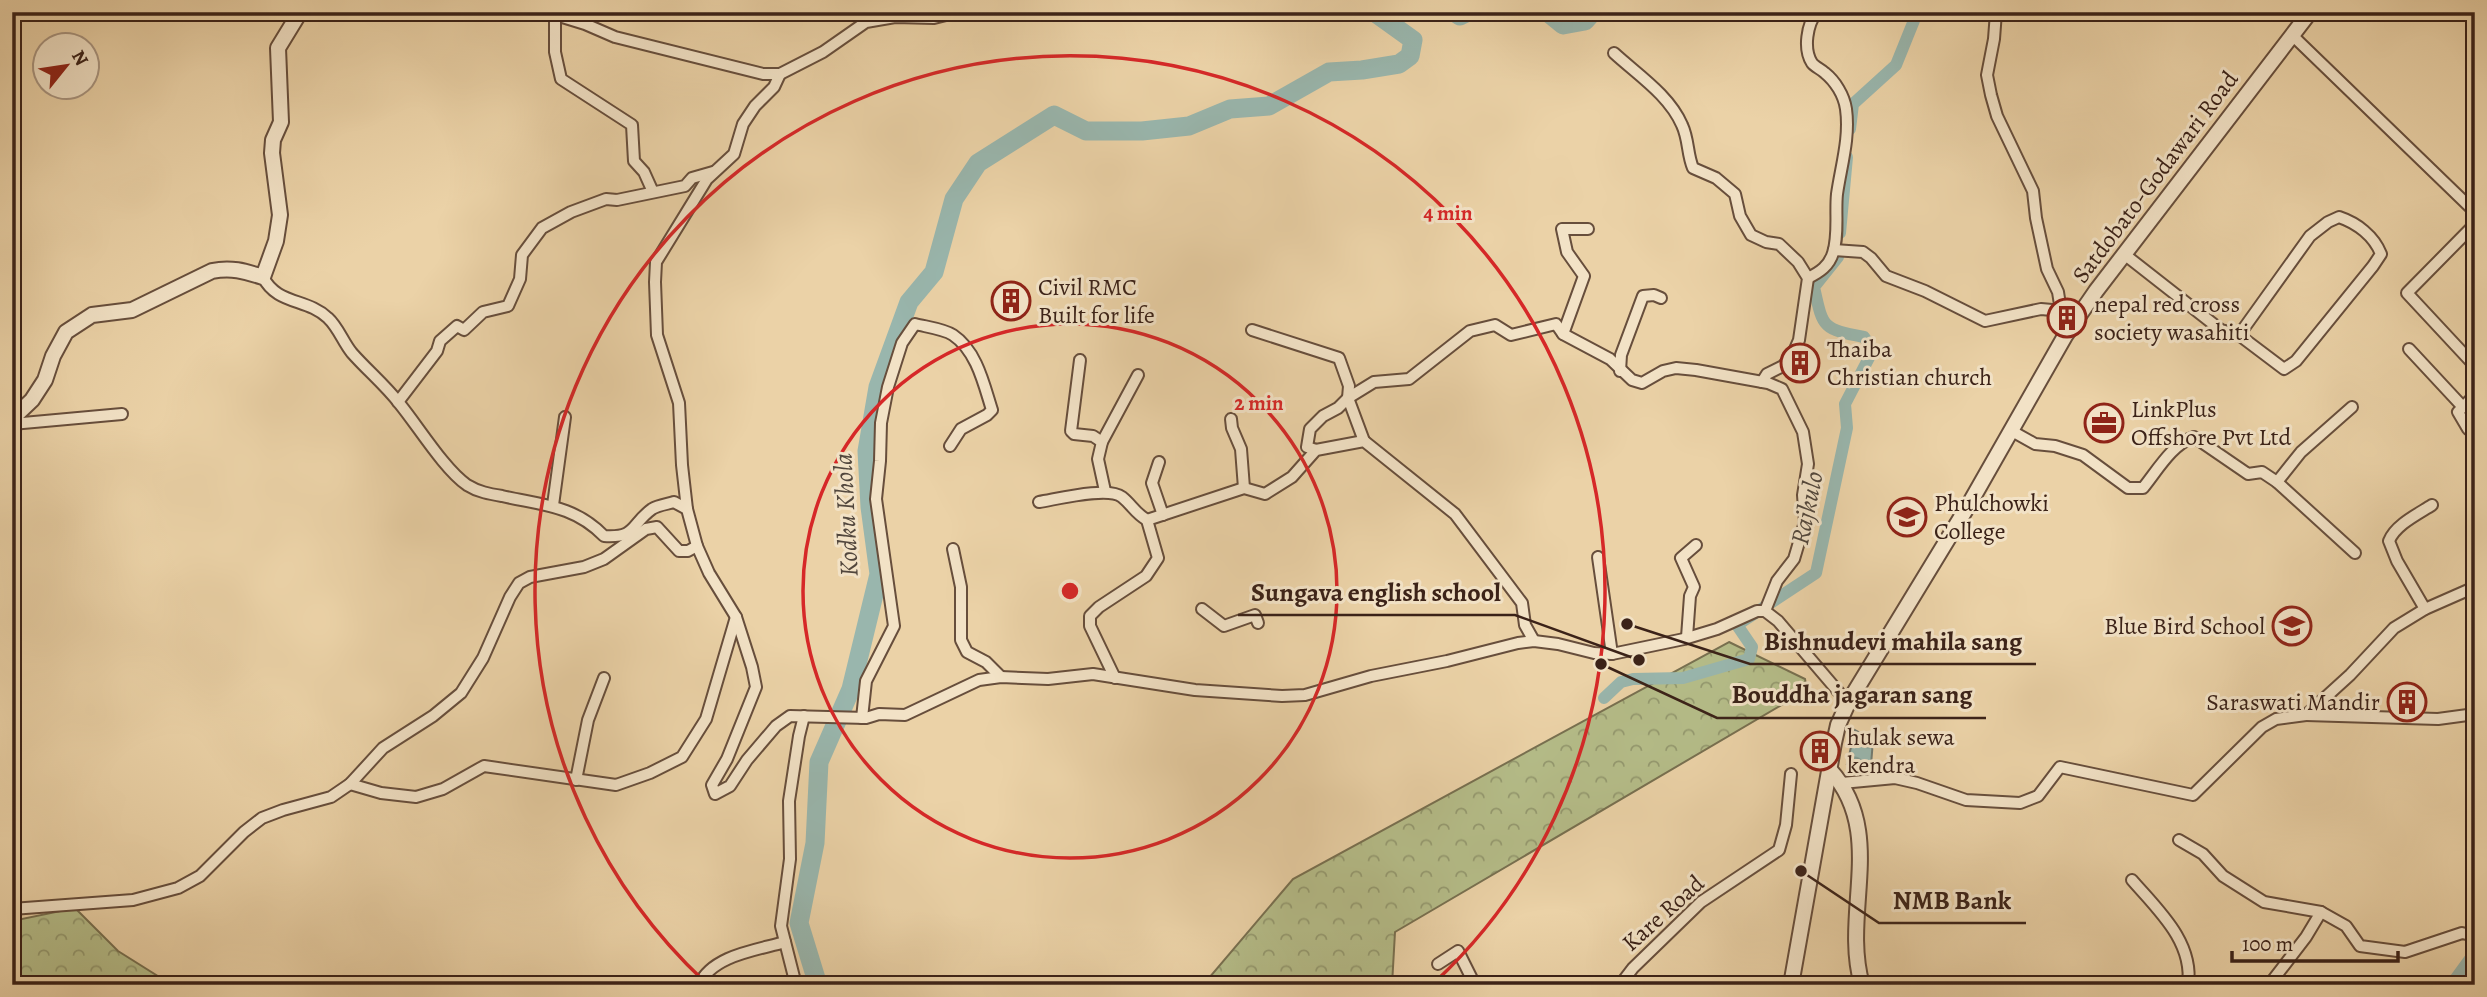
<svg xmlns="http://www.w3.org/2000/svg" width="2487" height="997" viewBox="0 0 2487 997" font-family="Alegreya,serif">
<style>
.forest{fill:url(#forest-crowns);stroke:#787050;stroke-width:2}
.water{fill:url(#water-waves);stroke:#737b71;stroke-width:2}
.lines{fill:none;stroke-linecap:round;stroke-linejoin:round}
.canal{stroke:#99b6ad;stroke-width:12}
.river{stroke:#99b6ad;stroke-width:19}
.minor-casing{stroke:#674e3c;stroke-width:14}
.tertiary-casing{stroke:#674e3c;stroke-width:18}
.minor{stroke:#f2e2c6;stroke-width:10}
.tertiary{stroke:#f2e2c6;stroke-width:14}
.ring{fill:none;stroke:#d62828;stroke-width:3.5}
.labels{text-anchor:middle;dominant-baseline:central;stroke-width:6;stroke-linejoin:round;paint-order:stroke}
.street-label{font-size:24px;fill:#3b2218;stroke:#f2e2c6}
.poi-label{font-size:24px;fill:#3b2218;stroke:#f2e2c6;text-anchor:start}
.water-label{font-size:26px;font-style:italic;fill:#52473d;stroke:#f2e2c6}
.centre{fill:#d62828;stroke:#f2e2c6;stroke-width:3.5}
.ring-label{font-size:21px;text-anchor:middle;font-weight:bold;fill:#d62828;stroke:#f2e2c6;stroke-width:6;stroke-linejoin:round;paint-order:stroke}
.leader{fill:none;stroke:#3b2218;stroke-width:2.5}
.callout-dot{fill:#3b2218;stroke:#f2e2c6;stroke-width:2.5}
.callout-label{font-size:26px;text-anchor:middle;font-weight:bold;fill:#3b2218;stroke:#f2e2c6;stroke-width:6;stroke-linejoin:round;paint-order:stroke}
</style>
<defs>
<pattern id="forest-crowns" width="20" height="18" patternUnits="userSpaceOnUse" patternTransform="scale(1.75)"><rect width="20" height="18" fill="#b5bd89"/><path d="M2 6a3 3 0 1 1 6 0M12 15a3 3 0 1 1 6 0" fill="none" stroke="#94996f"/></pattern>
<pattern id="water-waves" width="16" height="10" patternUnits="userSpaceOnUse" patternTransform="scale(1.75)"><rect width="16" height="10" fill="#99b6ad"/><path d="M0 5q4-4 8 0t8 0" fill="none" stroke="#7e948c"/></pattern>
</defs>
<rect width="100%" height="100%" fill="#ebd2a7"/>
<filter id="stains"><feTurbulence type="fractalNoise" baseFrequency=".00286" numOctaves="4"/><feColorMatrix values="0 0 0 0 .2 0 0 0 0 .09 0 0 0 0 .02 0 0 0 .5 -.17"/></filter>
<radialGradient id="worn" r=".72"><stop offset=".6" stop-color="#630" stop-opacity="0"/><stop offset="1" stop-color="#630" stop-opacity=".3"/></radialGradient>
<g class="forest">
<path d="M1729,642L1805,679L1807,690L1395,932L1392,985H1203L1293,879Z"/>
<path d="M75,908L118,951L172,985H12V921Z"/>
</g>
<path class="water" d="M1855,730L1873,740L1871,765L1847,764Z"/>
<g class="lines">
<g class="canal">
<path d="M1850,129L1853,104L1896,65L1917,13"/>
<path d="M1840,233L1847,157"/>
<path d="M1604,698L1621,682L1633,679L1683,678L1749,659L1752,647L1737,625L1816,573L1847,428L1845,404L1873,350L1864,337C1822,329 1823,328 1814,287L1838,257"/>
<path d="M2451,985L2475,952"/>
</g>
<g class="river">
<path d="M1454,12L1460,16L1468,12"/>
<path d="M1547,12L1563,25L1585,21L1593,12"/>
<path d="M818,985L799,923L815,843L819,762L851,689L879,574L870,507L867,451L878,387L909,302L934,272L954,199L978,163L1054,115L1086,131H1142L1189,126L1230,109L1269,106L1329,72L1362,70L1399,64L1410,56L1413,40L1374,12"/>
</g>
<defs>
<g id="minor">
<path d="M546,12L585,24L615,37L763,74H780L823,52L866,22L895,17L934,18L958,12"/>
<path d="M1996,12L1994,39L1987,75L1991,95L1997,116L2033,191L2036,218L2047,269L2058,292L2065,336"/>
<path d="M555,17V52L561,79L632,125L634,161L644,172L653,192"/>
<path d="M2292,35L2475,212"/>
<path d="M1614,53C1638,75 1669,95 1682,125C1689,140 1687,154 1693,168L1716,178L1735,194L1740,216L1751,235L1766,242L1779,244L1798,262L1808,278L1799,340L1792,356L1783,366L1767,374L1762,382"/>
<path d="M2475,224L2407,293L2475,366"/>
<path d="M1834,250L1863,252L1871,258L1886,276L1925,291L1985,321L2041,309L2052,310L2062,317"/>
<path d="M2124,254L2221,330L2239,335L2284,369L2296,361L2373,266L2381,254C2374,236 2357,223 2339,217L2328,222L2310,236L2239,335"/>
<path d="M263,277C277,305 307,298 328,318C338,327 343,342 352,353C367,370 385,385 399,403C418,426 444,469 467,485C478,492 490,494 502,496C541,505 574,505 604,536C637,538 630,525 652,509C658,505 668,504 674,502L687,509L697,546L709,573L736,617L752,667L756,687L727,759L712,785L715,794L730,786L747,760L776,726L790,716L866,718L879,714L905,715L979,680L1001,677L1048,679L1093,674L1195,690L1282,696L1305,695L1371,676L1447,661L1518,643L1534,641L1558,644L1594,653L1612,654L1684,639L1717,629L1757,611H1765L1778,621L1848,703"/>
<path d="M1808,278C1820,272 1829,266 1833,253C1839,235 1835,212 1837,194C1841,166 1850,138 1846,109C1844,95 1835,81 1825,73C1821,69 1815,67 1812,63C1803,49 1807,24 1817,12"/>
<path d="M1252,330L1339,358L1349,386L1348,398L1364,441"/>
<path d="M1563,334L1584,276L1567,252L1562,229H1588"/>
<path d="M2409,349L2462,406"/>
<path d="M1080,360L1071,431L1074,434L1093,436L1102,442"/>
<path d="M1620,371L1621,355L1643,296L1654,295L1661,298"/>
<path d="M398,402L437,351L440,341L457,326L464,330L483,312L508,306L520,279L522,255L542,228L571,212L606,199L617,200L685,186L692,178L713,172"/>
<path d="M1231,419L1232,428L1241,449L1244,488"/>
<path d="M12,424L122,414"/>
<path d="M2468,429L2458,412L2475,395"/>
<path d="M2010,430L2035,444L2055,446L2083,455L2128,488H2143C2157,471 2172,444 2194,437L2248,474L2262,472L2277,482L2355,553"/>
<path d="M1316,450L1307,447L1310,429L1323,416L1338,408L1348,398L1374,382L1409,379L1470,331L1495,325L1511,335L1556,324L1563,334L1610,359L1632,380L1642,383L1663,371L1676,368L1696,370L1768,383L1782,389L1803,432L1808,464L1803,495L1805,522L1794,559L1777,581L1765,611"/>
<path d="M1159,462L1152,483L1163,515"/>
<path d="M2277,482L2301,452L2352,407"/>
<path d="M1105,491L1098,459L1102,442L1138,375"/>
<path d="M1039,502C1058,499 1108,486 1122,497C1132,505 1135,513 1147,520"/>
<path d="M553,505L565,417"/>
<path d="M687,509L682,465L679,403L657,335L655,282L656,262L707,179L734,154L743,124L755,106L774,87L780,74"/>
<path d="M953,549L961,587V640L967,652L986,662L1001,677"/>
<path d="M1598,557L1612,654"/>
<path d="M1202,609L1224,626L1255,615L1258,623"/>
<path d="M2425,609L2397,561L2389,541C2395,525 2418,514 2432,505"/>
<path d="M1687,637L1690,596L1694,587L1681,558L1696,545"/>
<path d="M1115,678L1090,626V616L1099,607L1146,576L1158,558L1147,520L1244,488L1265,494L1292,477L1316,450L1364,441L1455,514L1522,603L1525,625L1534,641"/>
<path d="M2306,715L2438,719L2475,714"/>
<path d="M862,718L866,681L894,626L876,499L880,461L881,423L888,387L902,343L915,324C927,327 944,329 953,335C977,351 984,385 992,410L987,415L961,429L950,446"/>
<path d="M576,780L588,720L604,678"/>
<path d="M1842,783L1895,778L1917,783L1966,800L2020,803L2038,796L2060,767L2193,795L2262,727L2276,719L2306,715L2350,675L2394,628L2425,609L2475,587"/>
<path d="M350,784L381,793L416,797L443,789L484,766L616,785L650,773L682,757L706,719L736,617"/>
<path d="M2179,840L2203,854L2223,876L2264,902L2321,912L2346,926L2360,946L2405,952L2462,933L2475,936"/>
<path d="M2132,880C2158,910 2194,942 2188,985"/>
<path d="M12,909L133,900L178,888L200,876L244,832L262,818L283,810L331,797L350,784L383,748L433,716L461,693L483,658L510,597L519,583L530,577L584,567L604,559L646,529L657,527L679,551H688L697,546"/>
<path d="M1438,964L1458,951L1475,985"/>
<path d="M699,985C712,955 758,950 785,942"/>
<path d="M796,985L781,926L790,859L789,801L799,736L804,716"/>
<path d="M1620,985L1633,968L1701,902L1779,850L1786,825L1791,774"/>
<path d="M2269,985L2306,937L2321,912"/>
</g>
<g id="tertiary">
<path d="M12,419L32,400L45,380L53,356L66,332L92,315L132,310L212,271C231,267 244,271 263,277L276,241L280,215L272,153L273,140L281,122L278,48L300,12"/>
<path d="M1830,770C1887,833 1841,912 1862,985"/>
<path d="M1791,985L1834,743L1838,725L1848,703L1971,501L2065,336L2096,291L2310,12"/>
</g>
</defs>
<use href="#minor" class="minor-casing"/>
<use href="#tertiary" class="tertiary-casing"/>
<use href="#minor" class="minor"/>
<use href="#tertiary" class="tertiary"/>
</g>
<g class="ring">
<circle cx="1070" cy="591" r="267"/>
<path d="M705 982A535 535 0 1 1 1435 982"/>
</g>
<defs>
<symbol id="building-ring" viewBox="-11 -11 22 22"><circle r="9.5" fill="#f2e2c6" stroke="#8f2418" stroke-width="1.5"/><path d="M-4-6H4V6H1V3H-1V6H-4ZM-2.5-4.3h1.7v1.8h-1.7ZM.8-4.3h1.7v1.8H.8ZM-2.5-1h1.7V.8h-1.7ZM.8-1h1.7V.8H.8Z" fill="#8f2418"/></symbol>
<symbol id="office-ring" viewBox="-11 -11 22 22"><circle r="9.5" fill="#f2e2c6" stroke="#8f2418" stroke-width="1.5"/><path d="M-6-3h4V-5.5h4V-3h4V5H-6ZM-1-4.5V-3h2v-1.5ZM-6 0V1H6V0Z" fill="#8f2418"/></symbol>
<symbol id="school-ring" viewBox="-11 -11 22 22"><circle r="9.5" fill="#f2e2c6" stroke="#8f2418" stroke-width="1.5"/><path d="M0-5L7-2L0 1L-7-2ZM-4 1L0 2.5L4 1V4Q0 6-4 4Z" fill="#8f2418"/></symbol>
</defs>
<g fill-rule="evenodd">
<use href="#building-ring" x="989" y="279" width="44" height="44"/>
<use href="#building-ring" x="2045" y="296" width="44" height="44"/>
<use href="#building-ring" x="1778" y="341" width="44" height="44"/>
<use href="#office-ring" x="2082" y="401" width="44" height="44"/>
<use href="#school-ring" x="1885" y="495" width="44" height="44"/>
<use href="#school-ring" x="2270" y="604" width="44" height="44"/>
<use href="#building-ring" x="2385" y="680" width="44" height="44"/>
<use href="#building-ring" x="1798" y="729" width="44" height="44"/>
</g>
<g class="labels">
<g class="street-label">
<text transform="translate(2155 177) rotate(-53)">Satdobato-Godawari Road</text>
<text transform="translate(1663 913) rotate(-42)">Kare Road</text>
</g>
<g class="poi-label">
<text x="1038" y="287">Civil RMC<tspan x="1038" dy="28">Built for life</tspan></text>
<text x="2094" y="304">nepal red cross<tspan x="2094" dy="28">society wasahiti</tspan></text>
<text x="1827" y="349">Thaiba<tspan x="1827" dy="28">Christian church</tspan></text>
<text x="2131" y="409">LinkPlus<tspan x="2131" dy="28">Offshore Pvt Ltd</tspan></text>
<text x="1934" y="503">Phulchowki<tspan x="1934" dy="28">College</tspan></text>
<text x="2265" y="626" text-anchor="end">Blue Bird School</text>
<text x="2380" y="702" text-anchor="end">Saraswati Mandir</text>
<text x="1847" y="737">hulak sewa<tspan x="1847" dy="28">kendra</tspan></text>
</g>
<g class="water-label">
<text transform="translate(1807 508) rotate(-78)">Rajkulo</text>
<text transform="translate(846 515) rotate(-93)">Kodku Khola</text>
</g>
</g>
<circle cx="1070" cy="591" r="10" class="centre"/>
<g class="ring-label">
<text x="1448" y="220">4 min</text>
<text x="1259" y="410">2 min</text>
</g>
<path class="leader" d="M1639 660L1515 615H1238M1627 624L1750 664H2036M1601 664L1717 718H1986M1801 871L1879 923H2026"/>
<g class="callout-dot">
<circle cx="1639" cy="660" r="7"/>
<circle cx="1627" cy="624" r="7"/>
<circle cx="1601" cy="664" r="7"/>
<circle cx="1801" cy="871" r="7"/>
</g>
<g class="callout-label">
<text x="1376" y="601">Sungava english school</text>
<text x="1893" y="650">Bishnudevi mahila sang</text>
<text x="1852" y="703">Bouddha jagaran sang</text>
<text x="1952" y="909">NMB Bank</text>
</g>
<rect width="2487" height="997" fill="none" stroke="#ebd2a7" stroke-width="42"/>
<rect x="14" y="14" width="2459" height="969" fill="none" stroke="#3b2218" stroke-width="3.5"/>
<rect x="21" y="21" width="2445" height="955" fill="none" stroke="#3b2218" stroke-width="2"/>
<g transform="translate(66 66) rotate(60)"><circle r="33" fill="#f2e2c6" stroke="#a99580" stroke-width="2"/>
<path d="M0-5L12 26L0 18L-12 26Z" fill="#8f2418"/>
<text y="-10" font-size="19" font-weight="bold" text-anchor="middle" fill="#3b2218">N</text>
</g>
<path d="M2232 951v10h166v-10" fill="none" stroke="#3b2218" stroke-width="3.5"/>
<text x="2242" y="951" font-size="21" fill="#3b2218" stroke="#f2e2c6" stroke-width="5" paint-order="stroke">100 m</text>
<rect width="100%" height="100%" filter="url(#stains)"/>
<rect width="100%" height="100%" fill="url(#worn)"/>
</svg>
